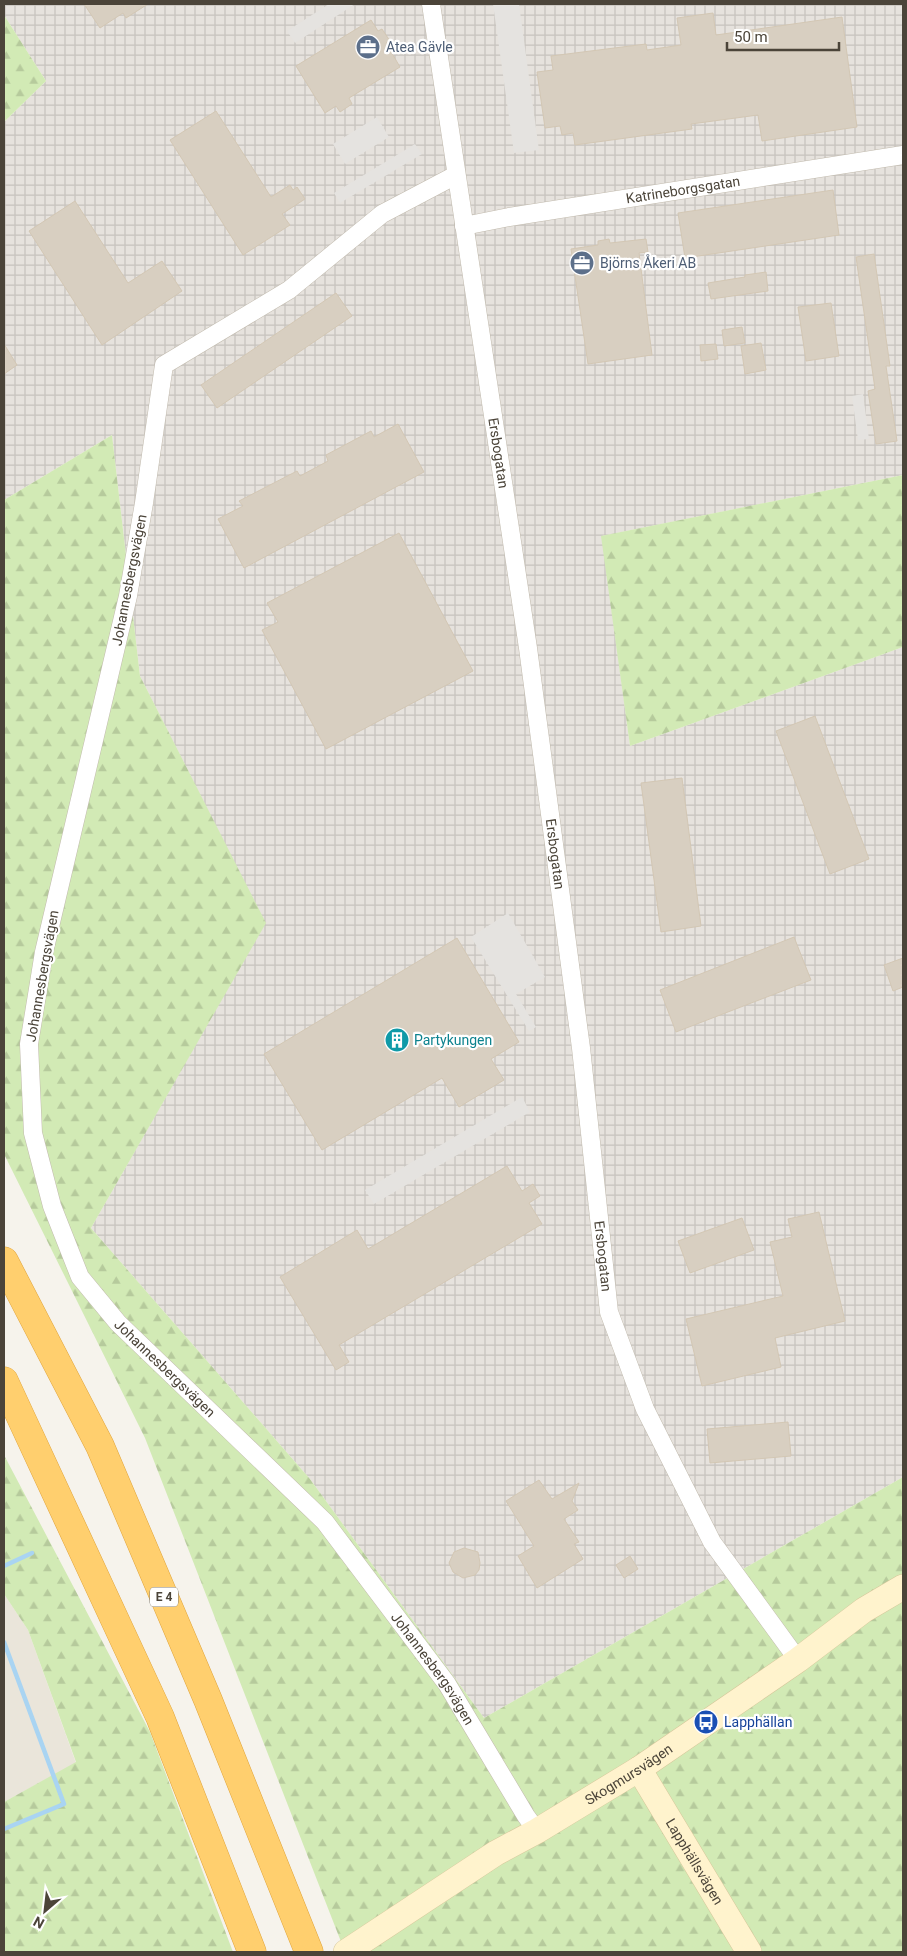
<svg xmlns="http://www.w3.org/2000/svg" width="907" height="1956" viewBox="0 0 907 1956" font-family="Roboto,sans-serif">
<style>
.residential{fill:#eae5da}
.industrial{fill:url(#industrial-grid)}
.forest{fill:url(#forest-firs)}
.parking{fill:#e5e3e0}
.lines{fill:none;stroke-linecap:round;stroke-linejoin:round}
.stream{stroke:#a9d4f2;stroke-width:4.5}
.building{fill:#d8cfc1;stroke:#d3c7b4}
.street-casing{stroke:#c2bbae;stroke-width:19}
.secondary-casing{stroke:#d6c79b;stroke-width:26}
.highway-casing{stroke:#e0a43c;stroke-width:29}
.street{stroke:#fff;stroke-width:18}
.secondary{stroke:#fff3cd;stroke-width:25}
.highway{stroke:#ffcf6e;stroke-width:28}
.labels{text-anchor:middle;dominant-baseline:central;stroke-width:4.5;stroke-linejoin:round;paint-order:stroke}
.shield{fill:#fff;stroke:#817c74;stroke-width:1}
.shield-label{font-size:12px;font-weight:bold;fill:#4b4439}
.service-label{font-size:14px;fill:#4e5e75;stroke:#fff;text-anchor:start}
.street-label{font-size:14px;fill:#4b4439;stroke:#fff}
.culture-label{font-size:14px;fill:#0d838f;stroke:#fff;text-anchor:start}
.transit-label{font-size:14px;fill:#164399;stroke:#fff;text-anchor:start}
</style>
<defs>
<pattern id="industrial-grid" width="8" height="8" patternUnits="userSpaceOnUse" patternTransform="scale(1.25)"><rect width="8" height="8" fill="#e6e2dd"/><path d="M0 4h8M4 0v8" fill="none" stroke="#c7c3be"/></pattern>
<pattern id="forest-firs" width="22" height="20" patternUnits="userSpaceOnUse" patternTransform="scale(1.25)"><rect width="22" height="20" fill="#d2eab5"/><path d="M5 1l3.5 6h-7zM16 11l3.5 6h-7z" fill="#b6ca9c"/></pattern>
</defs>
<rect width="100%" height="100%" fill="#f6f3ec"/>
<path class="residential" d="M4,1594L28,1630L76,1763L4,1802Z"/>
<path class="industrial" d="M4,4H903V475L602,536L630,746L903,647V1477L484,1718L310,1479L91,1228L265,923L140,676L112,435L4,500V122L46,81L4,15Z"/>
<g class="forest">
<path d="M4,15L46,81L4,122Z"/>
<path d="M112,435L140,676L266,923L91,1228L310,1479L484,1718L903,1477V1952H345L145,1438L4,1154V500Z"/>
<path d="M903,475V647L630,746L601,536Z"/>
<path d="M4,1455L150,1732L233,1952H4V1802L76,1762L28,1630L4,1594Z"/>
</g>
<g class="parking">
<path d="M329,4H355L295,43L287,31Z"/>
<path d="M493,4H519L539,150L514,153Z"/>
<path d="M377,117L389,137L345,164L333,144Z"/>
<path d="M415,144L422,154L340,203L334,193Z"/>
<path d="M863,394L869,439L858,440L852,396Z"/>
<path d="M508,913L545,977L516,994L536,1027L529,1031L471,937Z"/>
<path d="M522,1097L530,1112L374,1204L365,1190Z"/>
</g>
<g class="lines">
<g class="stream">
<path d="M4,1566L32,1553"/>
<path d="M4,1642L64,1804L4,1829"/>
</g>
</g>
<g class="building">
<path d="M84,4H148L126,18L123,13L100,28Z"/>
<path d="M713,13L716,35L842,17L857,127L762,141L758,115L691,124L692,129L575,145L573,133L562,135L560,126L545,128L537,72L553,70L551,56L646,44L647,50L681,45L677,18Z"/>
<path d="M371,20L378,31L382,29L390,41L386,43L400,67L349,98L352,104L340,112L336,106L325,113L296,66Z"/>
<path d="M216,111L271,197L290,185L293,190L297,187L305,199L282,214L290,225L243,255L170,140Z"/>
<path d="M833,190L839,235L685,258L678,213Z"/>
<path d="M75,201L128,283L162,261L182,291L102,345L29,231Z"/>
<path d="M609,239L610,243L646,239L648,252L639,253L652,355L588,364L571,249L598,245V241Z"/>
<path d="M874,254L890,366H886L897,441L876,444L868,391L875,389L856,257Z"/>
<path d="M766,272L768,291L711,299L708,283L745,277V275Z"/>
<path d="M336,293L352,316L217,408L201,385Z"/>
<path d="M831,303L839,356L806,361L798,307Z"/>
<path d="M742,327L745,343L724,346L722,330Z"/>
<path d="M761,343L766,370L745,374L741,346Z"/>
<path d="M4,344L17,365L4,374Z"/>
<path d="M716,344L718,359L701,361L700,345Z"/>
<path d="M398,424L424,472L244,568L218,519L243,506L239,501L297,471L300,476L328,461L326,455L371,431L374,437Z"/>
<path d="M399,533L473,671L326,749L262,630L278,622L267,603Z"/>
<path d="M815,716L869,859L830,874L776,731Z"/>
<path d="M682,778L701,926L661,932L641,783Z"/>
<path d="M794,937L811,980L676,1032L660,990Z"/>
<path d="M457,938L519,1042L491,1059L504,1080L459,1107L442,1078L322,1150L264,1054Z"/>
<path d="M903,958V987L893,991L884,965Z"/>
<path d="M507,1166L522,1191L533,1184L540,1196L529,1203L542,1224L339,1345L349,1362L336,1370L280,1277L357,1230L368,1249Z"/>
<path d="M819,1212L845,1321L775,1338L781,1367L702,1386L686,1319L783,1296L770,1242L792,1237L788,1219Z"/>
<path d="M742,1218L754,1250L690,1273L678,1241Z"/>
<path d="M788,1422L791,1456L710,1463L707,1429Z"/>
<path d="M539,1480L552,1499L579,1483L572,1501L578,1510L564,1519L579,1542L574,1544L583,1559L537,1588L518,1556L534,1546L506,1501Z"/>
<path d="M464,1548L478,1552L480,1563L479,1570L475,1575L463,1578L453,1572L449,1563L454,1552Z"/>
<path d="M630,1556L638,1569L624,1578L616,1565Z"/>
</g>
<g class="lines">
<defs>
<g id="street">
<path id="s1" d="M431,4L528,648L581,1048L609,1312L645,1409L712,1542L798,1660"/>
<path id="s2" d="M456,175L382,214L289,290L164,365L144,503L128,596L44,952L29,1044L33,1133L52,1206L80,1277L118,1323L325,1522L447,1684L526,1816L537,1831"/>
<path id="s3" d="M464,226L509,217L903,155"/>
</g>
<g id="secondary">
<path id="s4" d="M639,1769L749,1952"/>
<path id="s5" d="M346,1952L496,1853L537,1831L639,1769L798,1660L864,1610L903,1587"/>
</g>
<g id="highway">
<path d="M4,1261L100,1446L208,1700L309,1952"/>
<path d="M4,1381L160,1717L252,1952"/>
</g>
</defs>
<use href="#street" class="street-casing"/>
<use href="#secondary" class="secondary-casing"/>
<use href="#highway" class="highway-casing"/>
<use href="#street" class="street"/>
<use href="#secondary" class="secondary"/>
<use href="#highway" class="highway"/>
</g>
<defs>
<symbol id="office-disc" viewBox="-11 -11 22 22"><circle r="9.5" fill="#5c6f8a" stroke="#fff"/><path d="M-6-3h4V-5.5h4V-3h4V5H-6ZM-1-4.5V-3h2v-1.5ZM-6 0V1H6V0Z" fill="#fff"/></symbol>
<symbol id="building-disc" viewBox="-11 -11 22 22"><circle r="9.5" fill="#0f9aa8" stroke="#fff"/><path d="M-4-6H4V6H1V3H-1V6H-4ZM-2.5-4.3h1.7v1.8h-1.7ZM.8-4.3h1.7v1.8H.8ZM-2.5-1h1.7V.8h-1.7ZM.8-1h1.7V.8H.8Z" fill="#fff"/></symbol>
<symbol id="bus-disc" viewBox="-11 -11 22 22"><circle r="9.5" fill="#1a4fb4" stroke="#fff"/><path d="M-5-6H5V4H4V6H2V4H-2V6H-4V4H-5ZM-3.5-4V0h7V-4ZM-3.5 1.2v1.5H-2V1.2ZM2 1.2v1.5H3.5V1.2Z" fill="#fff"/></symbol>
</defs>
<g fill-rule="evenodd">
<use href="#office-disc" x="354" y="33" width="28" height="28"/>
<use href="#office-disc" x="568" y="249" width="28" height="28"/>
<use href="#building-disc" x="383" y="1026" width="28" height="28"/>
<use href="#bus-disc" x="692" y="1708" width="28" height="28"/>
</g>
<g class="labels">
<rect class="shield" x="150" y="1587.5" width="28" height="19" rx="4"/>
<g class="shield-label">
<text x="164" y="1597">E 4</text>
</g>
<g class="service-label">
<text x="386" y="47">Atea Gävle</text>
<text x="600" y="263">Björns Åkeri AB</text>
</g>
<g class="street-label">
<text stroke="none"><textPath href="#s3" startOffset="222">Katrineborgsgatan</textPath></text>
<text stroke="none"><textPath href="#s1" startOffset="454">Ersbogatan</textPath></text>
<text transform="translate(129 580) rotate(-79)">Johannesbergsvägen</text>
<text stroke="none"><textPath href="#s1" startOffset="859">Ersbogatan</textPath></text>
<text transform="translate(42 976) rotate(-80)">Johannesbergsvägen</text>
<text stroke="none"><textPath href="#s1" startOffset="1264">Ersbogatan</textPath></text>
<text stroke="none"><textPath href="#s2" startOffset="1408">Johannesbergsvägen</textPath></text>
<text stroke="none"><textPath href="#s2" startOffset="1812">Johannesbergsvägen</textPath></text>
<text stroke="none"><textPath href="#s5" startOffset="334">Skogmursvägen</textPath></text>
<text stroke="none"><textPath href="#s4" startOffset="108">Lapphällsvägen</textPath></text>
</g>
<g class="culture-label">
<text x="414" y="1040">Partykungen</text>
</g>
<g class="transit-label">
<text x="724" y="1722">Lapphällan</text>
</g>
</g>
<rect width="907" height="1956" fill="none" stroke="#4b4439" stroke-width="10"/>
<g transform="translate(45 1911) rotate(208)" stroke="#ffffff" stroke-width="4" paint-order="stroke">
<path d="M0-4L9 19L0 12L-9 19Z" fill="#4b4439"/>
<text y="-8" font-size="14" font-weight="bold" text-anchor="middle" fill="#4b4439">N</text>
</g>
<path d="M727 42v8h112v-8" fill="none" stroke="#4b4439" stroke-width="2.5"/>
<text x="734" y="42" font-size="15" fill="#4b4439" stroke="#ffffff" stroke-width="4" paint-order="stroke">50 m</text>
</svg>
